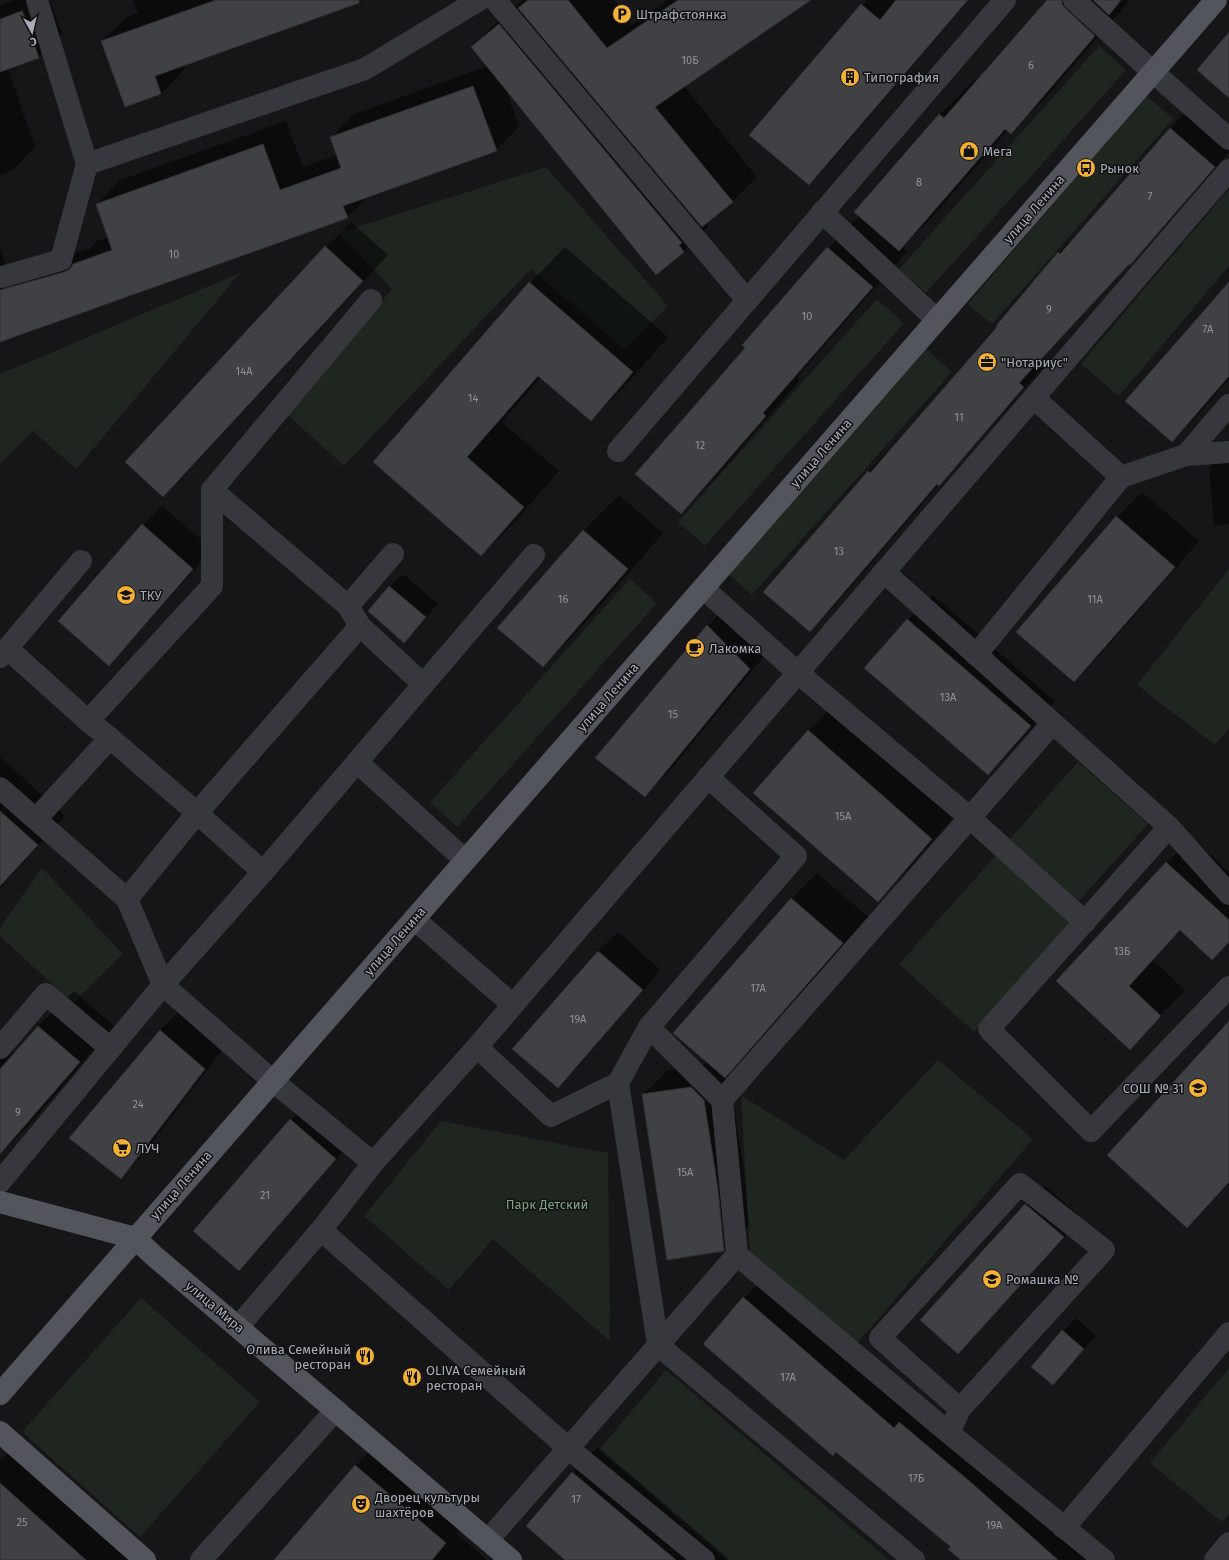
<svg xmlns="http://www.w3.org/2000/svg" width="1229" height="1560" viewBox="0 0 1229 1560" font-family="'Fira Sans',sans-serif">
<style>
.green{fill:#1e261f}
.shadow{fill:#0007;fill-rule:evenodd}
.building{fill:#404145;stroke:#303034}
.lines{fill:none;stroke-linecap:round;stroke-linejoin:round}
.minor{stroke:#37383d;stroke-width:22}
.major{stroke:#53555c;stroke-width:22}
.labels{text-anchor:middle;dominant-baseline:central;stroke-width:3;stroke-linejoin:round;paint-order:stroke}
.number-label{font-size:11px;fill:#8e929b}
.poi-label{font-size:13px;fill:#a8adb8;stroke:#111113;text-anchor:start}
.street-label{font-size:13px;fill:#a8adb8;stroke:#111113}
.park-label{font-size:13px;fill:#7fa381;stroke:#111113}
</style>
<rect width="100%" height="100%" fill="#161618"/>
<g class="green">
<path d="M1099,46L1126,70L926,293L899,269Z"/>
<path d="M1146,95L1173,119L992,324L968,304Z"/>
<path d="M546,167L668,306L624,349L531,269L344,466L288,415L392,289L338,233Z"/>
<path d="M1229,189V266L1119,396L1081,364Z"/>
<path d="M240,273L76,469L33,431L0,464V374Z"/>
<path d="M877,299L904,323L705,546L678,522Z"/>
<path d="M925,348L952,372L752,595L725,571Z"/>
<path d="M1229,569V728L1215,745L1137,685Z"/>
<path d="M630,579L657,603L457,827L430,802Z"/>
<path d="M1078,762L1148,824L1076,904L1007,842Z"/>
<path d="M997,854L1073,922L974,1032L899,964Z"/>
<path d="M42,868L123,954L73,1003L0,936V928Z"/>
<path d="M938,1060L1033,1139L854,1347L750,1255L741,1095L844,1160Z"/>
<path d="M441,1121L608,1153L610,1341L493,1239L449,1290L364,1216Z"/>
<path d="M141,1298L260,1402L140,1537L22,1432Z"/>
<path d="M1229,1368V1514L1222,1522L1150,1463Z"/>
<path d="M666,1370L889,1560H726L599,1450Z"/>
</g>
<g class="shadow">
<path d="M14,0H50L62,34L39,57L8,68L35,147L12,171L0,175V5ZM22,6L36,45H34L20,7Z"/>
<path d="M133,0H365L183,65L184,70L161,94L102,41L126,18L138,13Z"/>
<path d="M523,0H614L633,24L668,0H809L684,86L757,177L732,202L706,223L709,226L684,251L656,273L506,89L519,127L496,150L369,196L347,217L0,341V248L9,272L89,249L97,241L109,237L97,204L120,180L286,121L303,167L337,155L331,138L354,114L488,66L472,47L497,22Z"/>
<path d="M867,0H969L828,165L809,184L751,135Z"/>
<path d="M1048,0H1130L1046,97L1011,132L1008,130L934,215L902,247L907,251L797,377L800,380L716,477L680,513L746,348L828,248L860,216L855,212L940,114L975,79L978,81Z"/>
<path d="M1189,109L1229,143V152L1149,244L1129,263L1037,364L1042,368L958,465L940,483L829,612L810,631L868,471L887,452L888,453L999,327L1058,253L1078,234L1170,128Z"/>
<path d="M351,222L388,255L188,471L163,496L127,462L326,247Z"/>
<path d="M565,247L668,337L626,385L591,420L541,377L502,422L559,471L517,520L481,555L374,462L530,283Z"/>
<path d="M1229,284V379L1197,416L1172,441Z"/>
<path d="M1229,449V524L1214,526L1209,468Z"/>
<path d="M1142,492L1199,541L1099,656L1074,681L1017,632L1117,517Z"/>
<path d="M619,495L663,533L578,631L543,666L583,531Z"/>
<path d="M162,506L212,549L128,645L109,664L143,525Z"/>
<path d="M403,574L438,604L404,641L390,587Z"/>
<path d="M933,595L1055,701L1013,749L988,774L866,668L908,620Z"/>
<path d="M732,601L775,643L670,770L645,795L707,626Z"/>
<path d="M833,706L957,813L903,875L878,900L808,731Z"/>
<path d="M0,757L65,816L0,888Z"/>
<path d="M1192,838L1229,872V942L1181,930L1153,960L1185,990L1130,1048L1057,981L1167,863Z"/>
<path d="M817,873L868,917L750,1051L728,1073L729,1075L743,1164L749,1225L724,1250L643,1095L668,1070L710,1063L675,1033L792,898Z"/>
<path d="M618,932L661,970L577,1067L558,1086L514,1049L598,951Z"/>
<path d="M74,991L114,1026L27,1127L0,1154V1041L15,1053L38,1026Z"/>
<path d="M180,1011L223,1049L140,1158L121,1177L71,1138L160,1030Z"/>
<path d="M1229,1023V1183L1187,1227Z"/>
<path d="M310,1101L354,1139L258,1250L239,1269L291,1120Z"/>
<path d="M1045,1186L1082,1218L958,1353L921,1320Z"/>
<path d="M768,1275L1109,1560H962L952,1547L836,1451L744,1298Z"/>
<path d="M1076,1318L1096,1336L1052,1384L1063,1331Z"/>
<path d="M380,1441L470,1518L457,1534L487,1560H275L355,1466Z"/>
<path d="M18,1443L149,1560H0V1461Z"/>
<path d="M598,1447L730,1560H567L527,1526L573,1472Z"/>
</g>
<g class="building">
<path d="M216,0H359V3L155,76L161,94L125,107L101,41Z"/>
<path d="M528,0H568L607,48L678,0H811L655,107L733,202L702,227L518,8Z"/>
<path d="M896,0H968L809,185L749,135L861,4L880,20Z"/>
<path d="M1047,0H1062V4L1066,9L1095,36L1011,134L1005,129L899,251L854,212L939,114L944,118Z"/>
<path d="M1093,0H1121L1109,15Z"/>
<path d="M22,11L39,58L0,72V19Z"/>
<path d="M499,24L682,243L679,245L684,252L656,275L471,47Z"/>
<path d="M1229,32V98L1197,70Z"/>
<path d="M473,86L497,151L343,206L348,218L0,342V290L64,272L70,269L73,264L112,250L96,204L263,144L280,190L341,168L330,137Z"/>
<path d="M1170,128L1215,167L1130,265L1129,264L1019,383L1024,387L939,486L937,484L810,632L763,592L868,471L870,473L997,327L996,326L1058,252L1060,254Z"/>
<path d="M325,246L363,281L163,497L125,462Z"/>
<path d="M827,247L873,287L763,413L766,416L681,514L635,474L745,348L742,345Z"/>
<path d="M529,282L633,372L591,421L538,376L467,457L524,507L481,556L373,462Z"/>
<path d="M1229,282V376L1172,442L1125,401Z"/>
<path d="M1116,516L1175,567L1074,682L1016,632Z"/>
<path d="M142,524L193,569L109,666L58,621Z"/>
<path d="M583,530L628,569L543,667L497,628Z"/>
<path d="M389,586L426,617L404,643L368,611Z"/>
<path d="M907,619L1031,726L988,775L864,668Z"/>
<path d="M707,625L750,669L645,797L595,758Z"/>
<path d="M808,730L932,839L878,902L753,793Z"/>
<path d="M0,811L38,845L0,886Z"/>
<path d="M1166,862L1229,920V942L1212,960L1180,930L1129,986L1161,1016L1130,1050L1056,981Z"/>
<path d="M791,898L843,943L725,1078L673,1033Z"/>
<path d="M598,951L643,990L558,1088L512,1049Z"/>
<path d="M1229,1021V1182L1187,1228L1107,1155Z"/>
<path d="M38,1026L80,1062L0,1154V1069Z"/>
<path d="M160,1030L205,1069L121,1179L69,1138Z"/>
<path d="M691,1087L704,1100L718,1189L724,1251L667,1260L642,1094Z"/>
<path d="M290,1119L336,1159L239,1271L193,1231Z"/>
<path d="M1025,1204L1064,1237L958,1354L920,1320Z"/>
<path d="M743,1297L894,1428L899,1422L974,1485L1058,1560H961L948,1549L951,1547L836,1452L833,1456L703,1344Z"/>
<path d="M1062,1330L1084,1349L1053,1385L1031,1367Z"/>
<path d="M355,1465L446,1543L432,1560H274Z"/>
<path d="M572,1472L676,1560H565L526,1526Z"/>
<path d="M0,1483L86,1560H0Z"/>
</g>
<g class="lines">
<g class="minor">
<path d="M37,0L87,164"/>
<path d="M495,0L747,300"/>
<path d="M1074,0L1153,72L1229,139"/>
<path d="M822,212L937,320"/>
<path d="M2,277L61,260L87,164L365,69L479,0"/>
<path d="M1034,398L1121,477L1186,455L1229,405"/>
<path d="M618,451L1005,0"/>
<path d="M1186,455L1229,452"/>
<path d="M884,572L1169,827L1229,894"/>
<path d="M703,588L797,672L969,817L1085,922"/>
<path d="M348,606L393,554"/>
<path d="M360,626L423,684"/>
<path d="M8,649L88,721L110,738L197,813L263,872"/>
<path d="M976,655L1121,477"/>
<path d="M0,657L81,561"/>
<path d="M88,721L212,586V490L371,300"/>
<path d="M357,762L465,860"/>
<path d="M708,777L796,856L649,1027L722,1100L737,1255L949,1433L1104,1560"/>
<path d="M0,788L127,899L163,985L273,1081L373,1163"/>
<path d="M36,819L110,738"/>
<path d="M1169,827L989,1029L1091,1131L1229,987"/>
<path d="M127,899L197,813L360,626L348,606L212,490"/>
<path d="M414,919L513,1005"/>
<path d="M649,1027L618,1083L658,1345L914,1560"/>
<path d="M477,1047L551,1116L618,1083"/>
<path d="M0,1048L46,994L110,1048"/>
<path d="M722,1100L1052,724"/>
<path d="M0,1182L163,985L263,872L534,555"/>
<path d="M321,1230L568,1448L704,1560"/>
<path d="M238,1327L321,1230L373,1163L477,1047L1229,170"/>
<path d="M949,1433L960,1409L1104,1250L1020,1184L880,1338L960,1409"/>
<path d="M1064,1528L1229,1333"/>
<path d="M488,1540L737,1255"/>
<path d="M201,1560L336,1410"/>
<path d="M1215,1560L1229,1543"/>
</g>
<g class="major">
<path d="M0,1202L135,1238L153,1255L511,1560"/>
<path d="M0,1394L1216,0"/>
<path d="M0,1432L145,1560"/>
</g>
</g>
<defs>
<symbol id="parking-disc" viewBox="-11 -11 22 22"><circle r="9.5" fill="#f2b134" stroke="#111113"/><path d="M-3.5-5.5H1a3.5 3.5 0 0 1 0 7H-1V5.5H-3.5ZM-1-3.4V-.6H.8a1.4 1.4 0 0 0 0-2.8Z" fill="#111"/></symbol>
<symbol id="building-disc" viewBox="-11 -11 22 22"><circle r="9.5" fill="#f2b134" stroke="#111113"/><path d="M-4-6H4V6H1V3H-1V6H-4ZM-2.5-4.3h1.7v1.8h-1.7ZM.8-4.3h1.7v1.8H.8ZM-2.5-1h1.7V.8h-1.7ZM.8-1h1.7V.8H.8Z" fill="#111"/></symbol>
<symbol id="shop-disc" viewBox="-11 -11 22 22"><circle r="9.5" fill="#f2b134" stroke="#111113"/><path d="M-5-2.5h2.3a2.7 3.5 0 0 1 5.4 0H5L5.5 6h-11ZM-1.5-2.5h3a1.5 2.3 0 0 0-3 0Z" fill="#111"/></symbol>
<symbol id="bus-disc" viewBox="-11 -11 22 22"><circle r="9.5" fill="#f2b134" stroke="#111113"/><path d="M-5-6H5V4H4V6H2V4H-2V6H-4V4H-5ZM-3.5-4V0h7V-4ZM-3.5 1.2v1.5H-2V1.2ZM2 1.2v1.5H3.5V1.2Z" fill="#111"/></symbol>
<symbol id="office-disc" viewBox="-11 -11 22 22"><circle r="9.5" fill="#f2b134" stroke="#111113"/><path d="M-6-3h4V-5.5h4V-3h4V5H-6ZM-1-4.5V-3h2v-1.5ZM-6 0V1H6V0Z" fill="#111"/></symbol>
<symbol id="university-disc" viewBox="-11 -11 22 22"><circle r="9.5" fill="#f2b134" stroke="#111113"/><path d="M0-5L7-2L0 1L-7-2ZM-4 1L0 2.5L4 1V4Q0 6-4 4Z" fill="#111"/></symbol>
<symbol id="cafe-disc" viewBox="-11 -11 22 22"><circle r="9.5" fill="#f2b134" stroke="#111113"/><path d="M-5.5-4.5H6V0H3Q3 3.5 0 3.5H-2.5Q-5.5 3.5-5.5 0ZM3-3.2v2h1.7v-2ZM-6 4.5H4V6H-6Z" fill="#111"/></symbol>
<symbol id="school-disc" viewBox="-11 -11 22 22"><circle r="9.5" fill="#f2b134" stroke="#111113"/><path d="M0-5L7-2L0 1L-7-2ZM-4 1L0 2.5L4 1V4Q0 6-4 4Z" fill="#111"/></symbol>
<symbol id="supermarket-disc" viewBox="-11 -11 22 22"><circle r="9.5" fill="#f2b134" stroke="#111113"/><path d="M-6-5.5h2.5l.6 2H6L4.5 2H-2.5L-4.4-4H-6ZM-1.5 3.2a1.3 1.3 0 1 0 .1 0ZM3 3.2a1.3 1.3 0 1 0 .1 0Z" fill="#111"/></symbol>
<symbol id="restaurant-disc" viewBox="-11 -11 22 22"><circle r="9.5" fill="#f2b134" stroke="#111113"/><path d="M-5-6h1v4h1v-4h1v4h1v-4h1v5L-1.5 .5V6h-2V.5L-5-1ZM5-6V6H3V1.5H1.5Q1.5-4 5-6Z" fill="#111"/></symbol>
<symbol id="theatre-disc" viewBox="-11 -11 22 22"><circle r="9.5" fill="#f2b134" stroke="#111113"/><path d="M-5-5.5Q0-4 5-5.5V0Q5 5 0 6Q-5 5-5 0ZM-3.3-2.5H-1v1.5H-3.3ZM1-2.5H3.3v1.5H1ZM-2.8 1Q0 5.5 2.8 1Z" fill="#111"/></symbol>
</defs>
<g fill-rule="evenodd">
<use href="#parking-disc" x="611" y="3" width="22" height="22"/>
<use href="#building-disc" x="839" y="66" width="22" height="22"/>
<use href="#shop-disc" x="958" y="140" width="22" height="22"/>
<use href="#bus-disc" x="1075" y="157" width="22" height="22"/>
<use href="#office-disc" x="976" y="351" width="22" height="22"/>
<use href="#university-disc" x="115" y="584" width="22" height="22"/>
<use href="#cafe-disc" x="684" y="637" width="22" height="22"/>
<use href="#school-disc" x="1187" y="1077" width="22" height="22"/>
<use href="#supermarket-disc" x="111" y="1137" width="22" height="22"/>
<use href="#school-disc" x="981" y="1268" width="22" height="22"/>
<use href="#restaurant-disc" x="354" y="1345" width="22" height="22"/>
<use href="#restaurant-disc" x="401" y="1366" width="22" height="22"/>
<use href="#theatre-disc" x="350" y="1493" width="22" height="22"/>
</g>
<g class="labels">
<g class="number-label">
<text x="690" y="60">10Б</text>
<text x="1031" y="65">6</text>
<text x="919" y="182">8</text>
<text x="1150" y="196">7</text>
<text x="174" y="254">10</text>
<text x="1049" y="309">9</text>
<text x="807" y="316">10</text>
<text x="1208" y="329">7А</text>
<text x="244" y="371">14А</text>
<text x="473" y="398">14</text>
<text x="959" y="417">11</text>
<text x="700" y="445">12</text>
<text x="839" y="551">13</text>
<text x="563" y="599">16</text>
<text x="1095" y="599">11А</text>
<text x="948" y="697">13А</text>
<text x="673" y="714">15</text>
<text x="843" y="816">15А</text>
<text x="1122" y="951">13Б</text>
<text x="758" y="988">17А</text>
<text x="578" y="1019">19А</text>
<text x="138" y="1104">24</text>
<text x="18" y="1112">9</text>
<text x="685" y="1172">15А</text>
<text x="265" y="1195">21</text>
<text x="788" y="1377">17А</text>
<text x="916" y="1478">17Б</text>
<text x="576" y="1499">17</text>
<text x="22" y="1522">25</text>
<text x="994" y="1525">19А</text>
</g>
<g class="poi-label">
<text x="636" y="14">Штрафстоянка</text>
<text x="864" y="77">Типография</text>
<text x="983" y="151">Мега</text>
<text x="1100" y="168">Рынок</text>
<text x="1001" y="362">"Нотариус"</text>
<text x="140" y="595">ТКУ</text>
<text x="709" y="648">Лакомка</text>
<text x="1184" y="1088" text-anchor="end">СОШ № 31</text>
<text x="136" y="1148">ЛУЧ</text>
<text x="1006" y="1279">Ромашка №</text>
<text x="351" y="1349" text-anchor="end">Олива Семейный<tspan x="351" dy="15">ресторан</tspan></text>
<text x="426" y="1370">OLIVA Семейный<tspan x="426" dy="15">ресторан</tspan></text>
<text x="375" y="1497">Дворец культуры<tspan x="375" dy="15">шахтёров</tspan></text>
</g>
<g class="street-label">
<text transform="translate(1034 209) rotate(-49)">улица Ленина</text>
<text transform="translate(821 453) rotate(-49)">улица Ленина</text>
<text transform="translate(608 697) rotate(-49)">улица Ленина</text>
<text transform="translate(395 941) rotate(-49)">улица Ленина</text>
<text transform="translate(181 1185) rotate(-49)">улица Ленина</text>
<text transform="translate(215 1307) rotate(40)">улица Мира</text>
</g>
<g class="park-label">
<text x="547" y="1204">Парк Детский</text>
</g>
</g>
<g transform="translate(32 32) rotate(172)" stroke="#111113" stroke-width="3" paint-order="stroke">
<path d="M0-3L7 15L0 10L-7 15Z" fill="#a8adb8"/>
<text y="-6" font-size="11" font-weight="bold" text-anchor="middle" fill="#a8adb8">С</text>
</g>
</svg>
